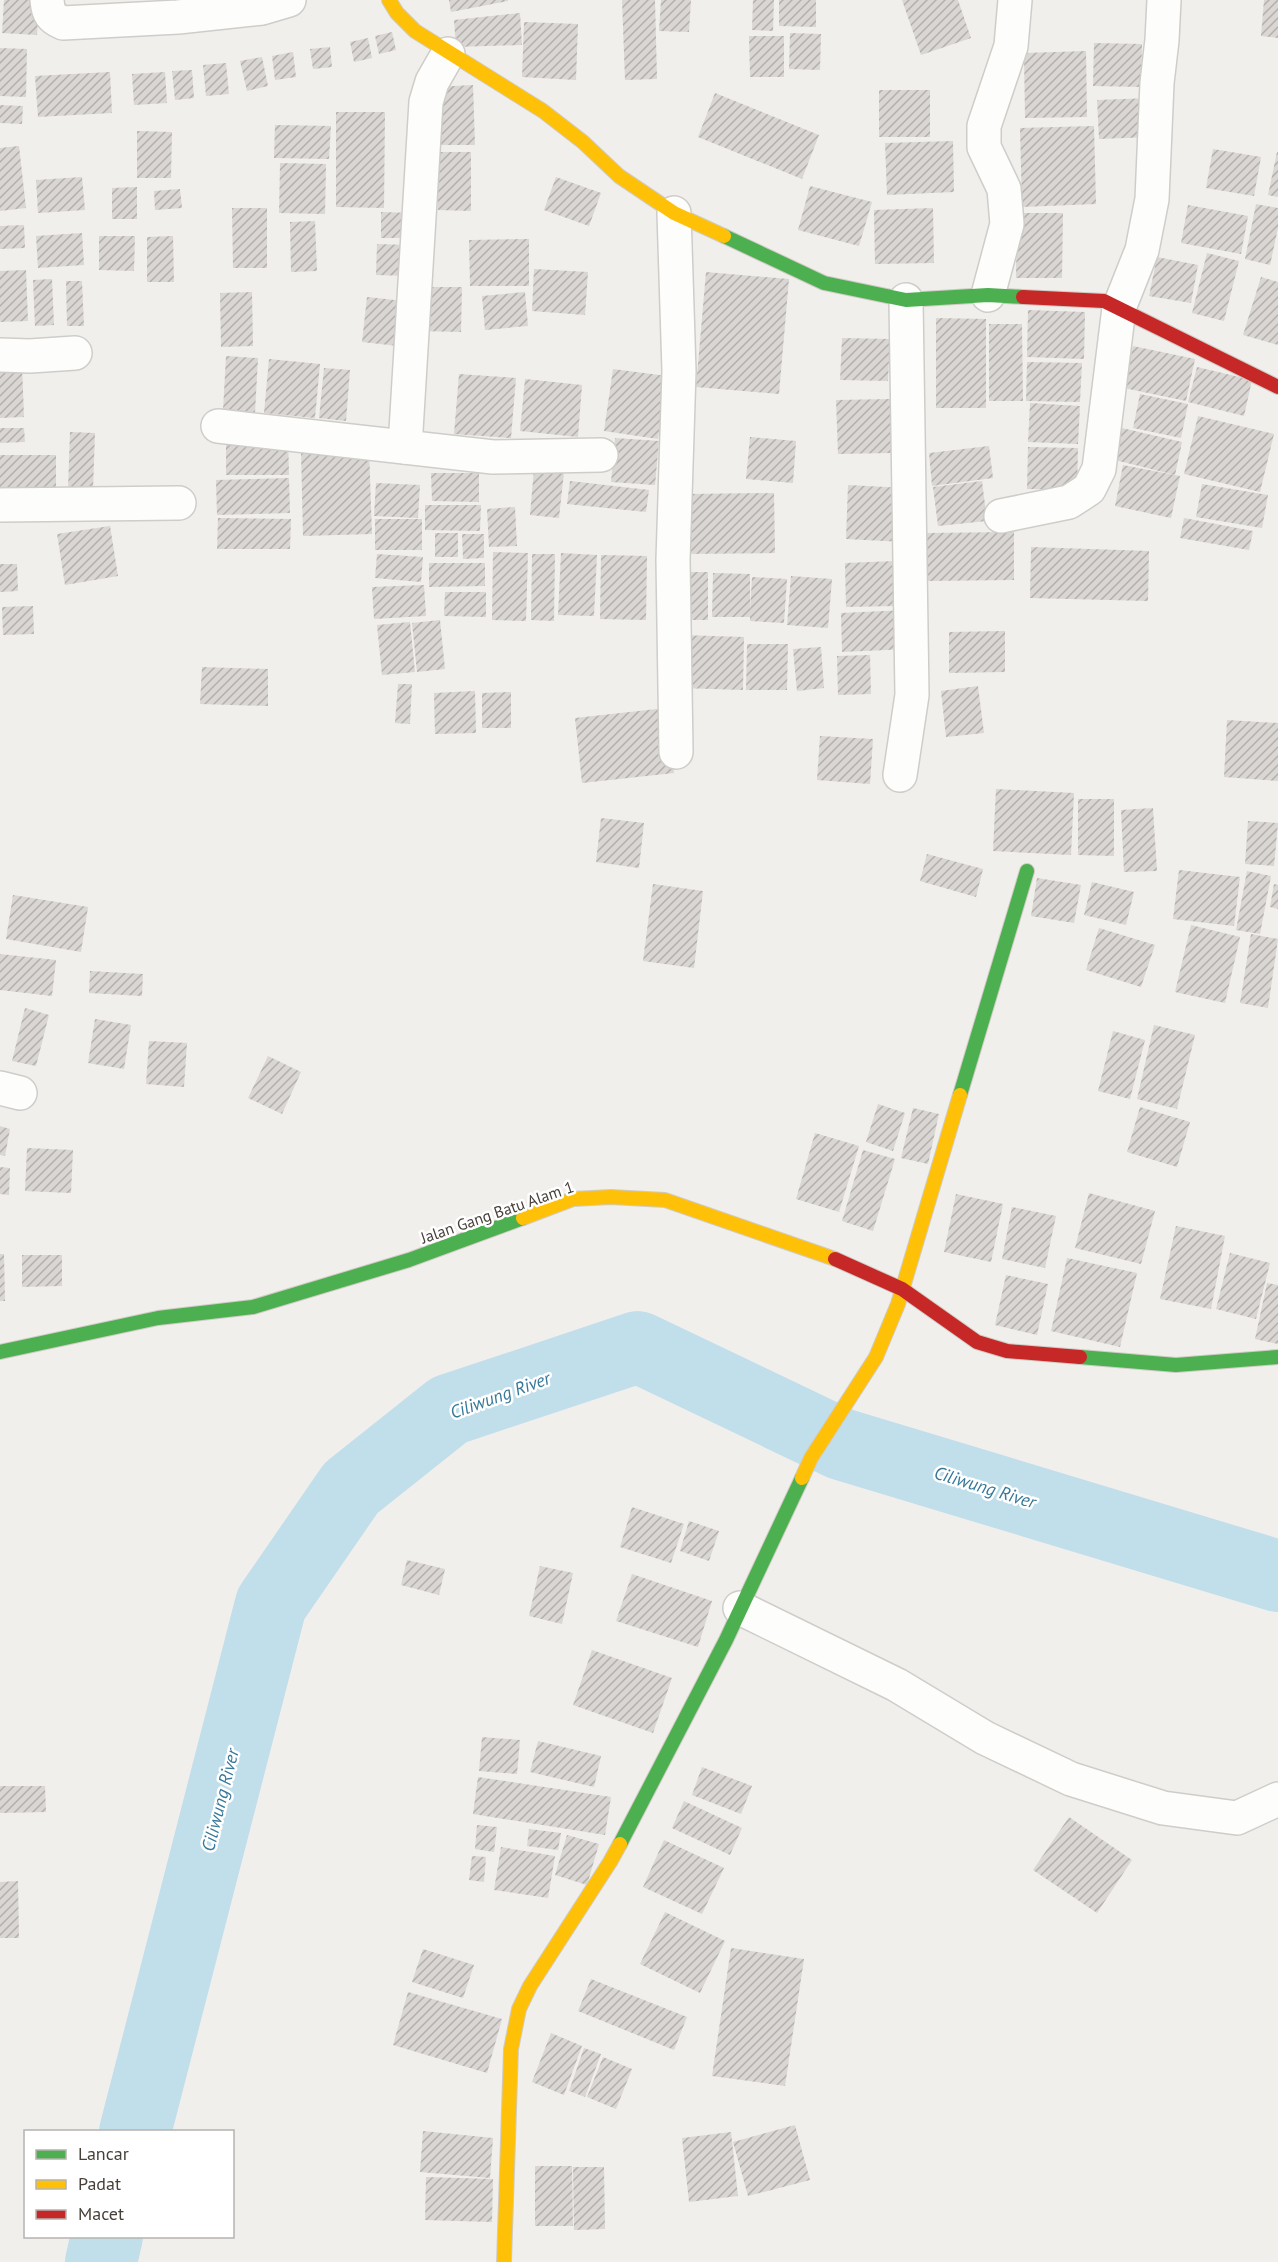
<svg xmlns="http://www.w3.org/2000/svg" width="1278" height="2262" viewBox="0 0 1278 2262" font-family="'PT Sans',sans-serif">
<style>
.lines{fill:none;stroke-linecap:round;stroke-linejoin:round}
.river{stroke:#c1deeb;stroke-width:72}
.building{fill:url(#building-hatch)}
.street-casing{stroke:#cfcdca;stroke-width:36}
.fast-casing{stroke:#d0cbc4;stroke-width:16}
.slow-casing{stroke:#d0cbc4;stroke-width:16}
.jam-casing{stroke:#d0cbc4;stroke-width:16}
.street{stroke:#fdfdfc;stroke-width:33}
.fast{stroke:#4caf50;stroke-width:14}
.slow{stroke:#ffc107;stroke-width:14}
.jam{stroke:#c62828;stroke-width:14}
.labels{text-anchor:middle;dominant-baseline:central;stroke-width:5;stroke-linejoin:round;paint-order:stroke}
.street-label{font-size:16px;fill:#474039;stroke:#fff}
.water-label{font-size:18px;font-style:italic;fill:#37789a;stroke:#fff}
</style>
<defs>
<pattern id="building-hatch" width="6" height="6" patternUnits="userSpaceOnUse" patternTransform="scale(1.5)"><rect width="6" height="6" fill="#d9d6d3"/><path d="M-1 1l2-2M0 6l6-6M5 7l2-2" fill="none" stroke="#b2afac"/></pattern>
</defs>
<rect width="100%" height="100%" fill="#f1efec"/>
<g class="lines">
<g class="river">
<path d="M135,2132L271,1604L351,1488L449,1410L638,1347L841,1444L1278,1576"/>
<path d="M101,2262L107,2236"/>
</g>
</g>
<g class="building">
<path d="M4,0H39L37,35L2,33Z"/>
<path d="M449,0H508V1L451,12Z"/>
<path d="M622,0H655L657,79L625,80Z"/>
<path d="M661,0H691L689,32L659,31Z"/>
<path d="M753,0H774L773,31L752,30Z"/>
<path d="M779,0H816V27L779,26Z"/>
<path d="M902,0H958L971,38L921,55Z"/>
<path d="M1264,0H1278V38L1261,36Z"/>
<path d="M520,13L522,45L456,47L454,20Z"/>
<path d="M524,22L578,24L576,80L522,77Z"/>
<path d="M392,32L396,50L379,54L375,36Z"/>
<path d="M790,33L821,34L820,70L789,69Z"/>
<path d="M749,36H784V77H750Z"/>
<path d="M368,38L372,58L354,62L350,42Z"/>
<path d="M1094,43L1142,44L1141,87L1093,86Z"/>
<path d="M330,47L332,67L313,69L310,49Z"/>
<path d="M0,48L27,49L26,97L0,96Z"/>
<path d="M1086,51L1087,117L1025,118L1024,53Z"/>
<path d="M293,52L296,77L275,80L272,56Z"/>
<path d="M262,57L268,86L247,91L240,61Z"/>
<path d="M226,63L229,94L206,96L203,65Z"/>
<path d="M192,70L194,98L175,100L172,71Z"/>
<path d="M110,72L112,113L38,117L35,76Z"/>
<path d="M165,72L167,103L134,105L132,74Z"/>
<path d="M473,85L475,145H436L435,87Z"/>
<rect x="879" y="90" width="51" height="47"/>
<path d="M715,93L819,135L802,179L698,137Z"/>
<path d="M1151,98L1152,137L1099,139L1097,100Z"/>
<path d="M0,105L23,106L22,124L0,123Z"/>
<path d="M336,112H385L384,208L336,207Z"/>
<path d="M275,125L331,126L329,159L274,158Z"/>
<path d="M1094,126L1096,204L1022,207L1020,128Z"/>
<path d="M137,131L172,132L171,178H137Z"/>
<path d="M953,141L954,192L887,195L885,143Z"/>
<path d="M19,146L26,208L0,211V148Z"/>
<path d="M1213,149L1261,157L1254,196L1206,188Z"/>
<path d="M438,152H471V211L438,210Z"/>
<path d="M1277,152H1278V197L1268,195Z"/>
<path d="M280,163L326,164L325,214L279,213Z"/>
<path d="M82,177L85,210L38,213L36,180Z"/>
<path d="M556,177L601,193L589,226L544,210Z"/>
<path d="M810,186L872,202L859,246L798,230Z"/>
<path d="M137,187V219H112V188Z"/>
<path d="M180,189L182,208L155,210L154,191Z"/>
<path d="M1256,204L1278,208V228L1270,265L1245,259Z"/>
<path d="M1188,205L1248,216L1241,254L1181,243Z"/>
<path d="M232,208H267V268H233Z"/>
<path d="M933,208L934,263L875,264L874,210Z"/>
<path d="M381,212L413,213V238H381Z"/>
<path d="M1017,213H1063L1062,278H1016Z"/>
<path d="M315,221L317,271L291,272L290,222Z"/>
<path d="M24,225L25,248L0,249V226Z"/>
<path d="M82,233L84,265L38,268L36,236Z"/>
<path d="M99,236H135L134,271L99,270Z"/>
<path d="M173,236L174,282H147V237Z"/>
<path d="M529,239V286H470L469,240Z"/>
<path d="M377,244L408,245V276L376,275Z"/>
<path d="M1207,253L1239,261L1224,321L1192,313Z"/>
<path d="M1157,257L1198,265L1191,303L1149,296Z"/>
<path d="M534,269L588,272L585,315L532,311Z"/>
<path d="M26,270L28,321L0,322V271Z"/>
<path d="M706,272L789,279L779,394L696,387Z"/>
<path d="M1261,277L1278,282V345L1243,335Z"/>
<path d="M52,279L54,325L35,326L33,280Z"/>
<path d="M66,281H82L84,326H67Z"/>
<path d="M421,287H462L461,332L420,331Z"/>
<path d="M252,292L253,346L221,347L220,293Z"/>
<path d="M525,292L528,326L485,330L482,296Z"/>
<path d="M367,297L404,301L398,346L362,342Z"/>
<path d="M1028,310L1085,312L1084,359L1027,357Z"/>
<path d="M936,318L986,319V408H936Z"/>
<path d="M989,324H1022L1023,401H989Z"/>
<path d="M842,338L890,339L888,381L840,380Z"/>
<path d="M1133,346L1195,359L1186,401L1124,388Z"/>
<path d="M226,356L258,358L255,413L223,411Z"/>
<path d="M269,359L320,364L315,418L264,413Z"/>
<path d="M1027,362L1082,363L1080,402L1026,401Z"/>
<path d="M0,365H22L24,417L0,418Z"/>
<path d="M1197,367L1252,380L1244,416L1188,402Z"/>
<path d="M324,368L350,370L346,421L319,418Z"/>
<path d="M613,369L667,376L658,439L604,431Z"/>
<path d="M459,374L516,378L511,438L454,434Z"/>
<path d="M525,379L582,385L578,437L520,431Z"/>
<path d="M1140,394L1188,404L1181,438L1133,428Z"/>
<path d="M891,399L892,453L838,454L836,400Z"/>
<path d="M1030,403L1080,406L1078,444L1028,442Z"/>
<path d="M1198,416L1274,434L1260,492L1184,474Z"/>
<path d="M0,428H24L25,442L0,443Z"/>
<path d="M1122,428L1182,442L1175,475L1115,460Z"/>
<path d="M70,432L95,433L93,489H68Z"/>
<path d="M226,434H288L289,475H226Z"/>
<path d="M750,437L796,441L793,483L746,479Z"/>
<path d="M615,438L659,441L655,485L611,482Z"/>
<path d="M989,446L993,478L932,486L929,453Z"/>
<path d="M1028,447L1078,448L1077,490L1027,489Z"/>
<path d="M369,449L372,534L303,536L301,451Z"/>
<path d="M0,455H56V487L0,488Z"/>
<path d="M1123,465L1180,476L1171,518L1115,506Z"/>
<path d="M534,469L564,472L559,518L530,515Z"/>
<path d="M431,473H479V502L432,501Z"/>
<path d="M289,478L290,513L217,515L216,480Z"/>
<path d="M570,481L649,490L646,512L567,504Z"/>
<path d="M982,481L987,521L938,526L933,487Z"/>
<path d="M376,483L420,485L418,518L374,516Z"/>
<path d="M1202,484L1268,495L1262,528L1196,517Z"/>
<path d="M848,485L905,488L903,542L846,539Z"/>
<path d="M774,493L775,553L687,554L686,494Z"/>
<path d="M425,505H481L480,531L425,530Z"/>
<path d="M515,507L517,546L489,547L487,509Z"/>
<path d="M218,518L291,519L290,549H217Z"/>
<path d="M1184,518L1253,531L1249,550L1180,538Z"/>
<rect x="375" y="519" width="47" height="31"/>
<path d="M110,526L118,576L65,585L57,534Z"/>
<path d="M1014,532V580L926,581L925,533Z"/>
<rect x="435" y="533" width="23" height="24"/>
<path d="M462,534H484V558L463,559Z"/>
<path d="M1031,547L1149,551L1148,601L1030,598Z"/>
<path d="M493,552L528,553L526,621L492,620Z"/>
<path d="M561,553L597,555L594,616L558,615Z"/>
<path d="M377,554L423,557L421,582L375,578Z"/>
<path d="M532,554H555L554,621L531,620Z"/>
<path d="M601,555L647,556L646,620L600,619Z"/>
<path d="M896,561L897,606L846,607L845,563Z"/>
<path d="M429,563H485V586L429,587Z"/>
<path d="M0,564H17L18,591L0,592Z"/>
<path d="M680,572H708V620H681Z"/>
<path d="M713,573L750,574V611L752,577L787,579L784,623L750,621V617H712Z"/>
<path d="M791,576L832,579L828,628L787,625Z"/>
<path d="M424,585L426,616L374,619L372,587Z"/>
<path d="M445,592H486V617L444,616Z"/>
<path d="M33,606L34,634L3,635L2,607Z"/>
<path d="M906,610L908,649L842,652L841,613Z"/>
<path d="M440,620L445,669L417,672L412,623Z"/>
<path d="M410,622L415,672L382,675L377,625Z"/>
<path d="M1005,631V672L949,673V632Z"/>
<path d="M681,635L744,637L743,690L679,688Z"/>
<path d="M747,644H788L787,690H746Z"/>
<path d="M821,647L824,688L797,691L793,649Z"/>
<path d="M870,655L871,694L838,695L837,656Z"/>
<path d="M202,667L268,669V706L200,704Z"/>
<path d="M398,684H412L410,724L395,723Z"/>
<path d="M978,686L984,733L946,737L941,691Z"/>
<path d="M475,691L476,733L435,734L434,693Z"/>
<path d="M511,692V728H482V693Z"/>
<path d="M666,708L674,773L582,783L575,718Z"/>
<path d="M1227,720L1278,723V781L1224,777Z"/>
<path d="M820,736L873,739L870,784L817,780Z"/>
<path d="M996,789L1074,793L1071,855L993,851Z"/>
<path d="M1078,799H1114V856L1078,855Z"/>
<path d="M1153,808L1157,871L1124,872L1121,810Z"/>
<path d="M601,818L644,823L639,868L596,862Z"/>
<path d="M1248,821L1278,823L1274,866L1245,864Z"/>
<path d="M927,854L983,869L976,897L920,881Z"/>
<path d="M1179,870L1240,877L1234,926L1173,919Z"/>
<path d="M1247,871L1271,876L1260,934L1236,930Z"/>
<path d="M1037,878L1081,885L1074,923L1031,916Z"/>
<path d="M1092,882L1134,892L1126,925L1084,915Z"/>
<path d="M653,884L703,891L694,968L643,961Z"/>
<path d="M1274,884L1278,885V909L1270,907Z"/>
<path d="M13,895L88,907L81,952L6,939Z"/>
<path d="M1191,925L1240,937L1225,1003L1175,992Z"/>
<path d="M1099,928L1155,945L1141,987L1086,970Z"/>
<path d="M1251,934L1278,939L1268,1008L1240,1003Z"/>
<path d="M0,954L56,960L52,996L0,990Z"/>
<path d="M90,971L143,974L142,996L89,993Z"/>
<path d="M25,1008L49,1015L36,1066L12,1061Z"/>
<path d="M95,1019L131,1025L124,1069L88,1063Z"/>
<path d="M1154,1025L1195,1035L1177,1109L1137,1099Z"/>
<path d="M1113,1031L1145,1040L1130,1099L1098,1091Z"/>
<path d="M149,1041L187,1043L184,1087L146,1084Z"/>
<path d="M268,1056L301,1072L282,1114L248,1098Z"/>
<path d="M878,1104L905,1113L893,1151L866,1142Z"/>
<path d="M1140,1107L1190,1122L1177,1167L1127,1152Z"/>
<path d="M913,1108L939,1114L928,1164L901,1158Z"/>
<path d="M0,1126L10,1129L5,1156L0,1155Z"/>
<path d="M815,1133L859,1146L839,1212L796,1199Z"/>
<path d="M27,1148L73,1150L71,1193L25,1191Z"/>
<path d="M863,1150L895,1159L873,1231L842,1221Z"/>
<path d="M0,1167L10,1168L9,1195L0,1194Z"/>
<path d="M1089,1193L1155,1211L1141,1264L1075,1248Z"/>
<path d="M956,1194L1003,1204L991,1262L944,1252Z"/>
<path d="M1012,1207L1056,1216L1045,1268L1002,1259Z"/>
<path d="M1176,1226L1225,1236L1211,1309L1160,1299Z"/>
<path d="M1230,1253L1270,1263L1256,1319L1216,1309Z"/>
<path d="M0,1254H4L5,1301H0Z"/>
<path d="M22,1255H62V1286L22,1287Z"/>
<path d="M1067,1258L1137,1273L1120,1347L1051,1331Z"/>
<path d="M1006,1275L1048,1284L1037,1335L995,1325Z"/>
<path d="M1267,1283L1278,1285V1344L1255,1339Z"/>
<path d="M632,1507L684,1524L671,1563L620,1547Z"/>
<path d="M689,1521L719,1531L709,1561L680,1551Z"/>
<path d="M407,1560L445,1569L439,1595L401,1585Z"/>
<path d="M540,1566L573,1573L562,1624L529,1616Z"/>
<path d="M632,1574L712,1601L698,1647L616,1621Z"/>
<path d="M592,1650L672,1678L653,1733L573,1705Z"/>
<path d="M482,1737L520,1740L517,1774L479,1771Z"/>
<path d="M538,1741L601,1756L594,1787L530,1772Z"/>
<path d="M702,1767L752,1786L741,1814L692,1795Z"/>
<path d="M478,1777L611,1797L605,1835L473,1814Z"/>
<path d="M0,1786H45L46,1812L0,1813Z"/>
<path d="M684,1801L742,1828L730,1855L672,1828Z"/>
<path d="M1069,1817L1132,1860L1097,1913L1033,1870Z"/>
<path d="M477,1825L497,1827L494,1852L475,1849Z"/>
<path d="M529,1829L561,1833L558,1850L527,1846Z"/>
<path d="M567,1835L599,1844L587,1885L555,1875Z"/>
<path d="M664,1840L724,1868L702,1914L643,1887Z"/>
<path d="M501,1847L555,1856L548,1898L494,1890Z"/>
<path d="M472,1856L486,1857L484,1882L469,1880Z"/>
<path d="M18,1881L19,1938H0V1882Z"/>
<path d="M665,1912L725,1941L700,1993L640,1964Z"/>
<path d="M731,1948L804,1959L785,2086L712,2076Z"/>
<path d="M423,1949L474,1965L463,1998L412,1982Z"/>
<path d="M591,1979L687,2017L674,2050L578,2011Z"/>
<path d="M408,1992L502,2019L487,2073L393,2045Z"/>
<path d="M551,2033L582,2046L564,2095L532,2082Z"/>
<path d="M584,2048L601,2054L585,2097L569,2091Z"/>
<path d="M603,2057L632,2069L616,2109L587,2097Z"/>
<path d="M795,2125L810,2180L748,2196L733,2142Z"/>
<path d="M423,2131L493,2138L490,2178L420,2172Z"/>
<path d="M731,2132L738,2196L689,2202L682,2138Z"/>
<path d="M535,2166H572L573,2226H535Z"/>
<path d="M573,2167H604L605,2229L574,2230Z"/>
<path d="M426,2177L493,2179L492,2222L425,2220Z"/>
</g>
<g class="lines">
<defs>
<g id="street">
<path d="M47,0C48,13 51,18 63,23L178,17L262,8L289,0"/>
<path d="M674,213L679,371L673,560L676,752"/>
<path d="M988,295L1007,224L1004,189L984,147V126L1011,46L1015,0"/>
<path d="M0,355L30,356L75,353"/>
<path d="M218,426L493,457L601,455"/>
<path d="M405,447L426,102L432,82L448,54"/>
<path d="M0,505L179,503"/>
<path d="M1001,516L1069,502L1089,489L1099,469L1119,308L1142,250L1152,199L1157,83L1162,40L1164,0"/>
<path d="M900,775L912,695L906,300"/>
<path d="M0,1088L20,1093"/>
<path d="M740,1608L897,1685L985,1738L1071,1779L1163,1808L1237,1818L1278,1799"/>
</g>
<g id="fast">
<path d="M724,236L824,283L906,300L988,295L1023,297"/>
<path d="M960,1095L1027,871"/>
<path d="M0,1352L158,1318L253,1307L409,1260L523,1218"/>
<path d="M1080,1357L1176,1365L1278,1357"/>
<path d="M620,1844L726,1640L802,1478"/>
</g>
<g id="slow">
<path d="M389,0L397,13L415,31L543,111L583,142L619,176L674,213L724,236"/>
<path d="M523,1218L573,1199L611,1197L665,1200L835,1259"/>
<path d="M802,1478L811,1458L876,1357L898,1304L960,1095"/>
<path d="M504,2262L511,2049L519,2009L530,1986L610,1862L620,1844"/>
</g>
<g id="jam">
<path d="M1023,297L1104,301L1278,387"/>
<path d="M835,1259L902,1289L977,1342L1007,1351L1080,1357"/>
</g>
</defs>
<use href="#street" class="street-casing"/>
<use href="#fast" class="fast-casing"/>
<use href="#slow" class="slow-casing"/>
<use href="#jam" class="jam-casing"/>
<use href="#street" class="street"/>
<use href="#fast" class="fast"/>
<use href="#slow" class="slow"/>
<use href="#jam" class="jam"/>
</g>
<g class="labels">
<g class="street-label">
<text transform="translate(497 1212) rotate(-19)">Jalan Gang Batu Alam 1</text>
</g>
<g class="water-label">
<text transform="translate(500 1395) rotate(-20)">Ciliwung River</text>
<text transform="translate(985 1487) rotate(17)">Ciliwung River</text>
<text transform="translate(220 1800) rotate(-76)">Ciliwung River</text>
</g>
</g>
<rect x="24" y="2130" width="210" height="108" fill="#ffffff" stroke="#b5b3b0" stroke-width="1.5"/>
<rect x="36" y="2150" width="30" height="9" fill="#4caf50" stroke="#b5b3b0" stroke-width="1.5"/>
<text x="78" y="2160" font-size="18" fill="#474039">Lancar</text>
<rect x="36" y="2180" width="30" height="9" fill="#ffc107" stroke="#b5b3b0" stroke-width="1.5"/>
<text x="78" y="2190" font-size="18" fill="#474039">Padat</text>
<rect x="36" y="2210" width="30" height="9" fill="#c62828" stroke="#b5b3b0" stroke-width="1.5"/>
<text x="78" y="2220" font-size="18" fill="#474039">Macet</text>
</svg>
